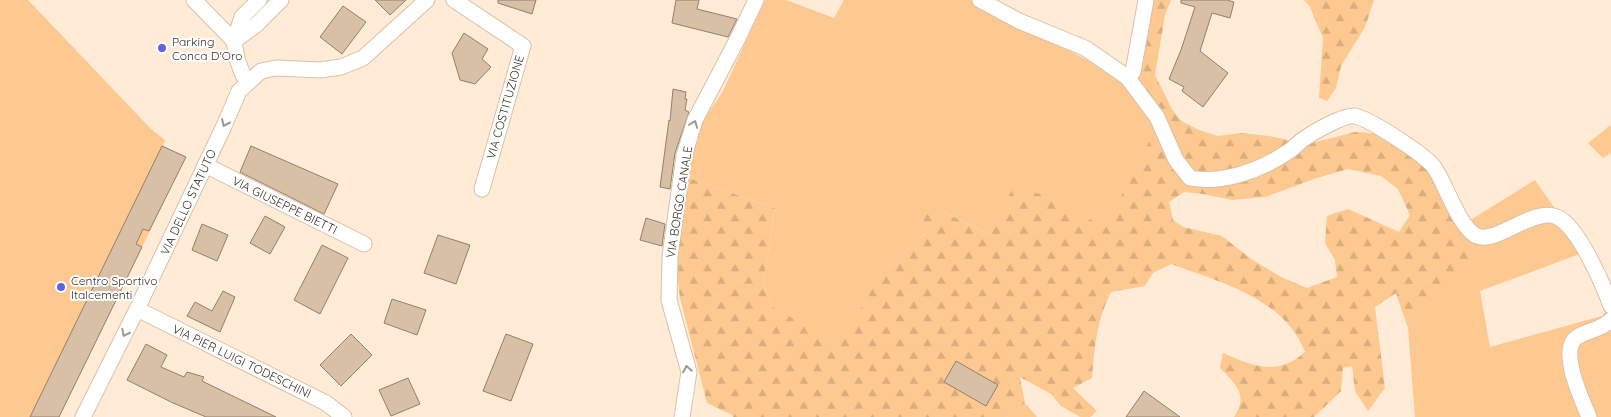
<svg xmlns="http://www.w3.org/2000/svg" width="1611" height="417" viewBox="0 0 1611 417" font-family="Quicksand,sans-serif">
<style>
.green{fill:#fdc991}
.forest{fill:url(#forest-firs);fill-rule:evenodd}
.building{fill:#d8c0a7;stroke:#967f68}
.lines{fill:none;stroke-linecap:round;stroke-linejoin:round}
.minor-casing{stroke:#d9c1a7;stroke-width:17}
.minor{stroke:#fff;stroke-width:15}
.oneway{stroke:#9c9893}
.poi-dot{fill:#6263dc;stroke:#fff;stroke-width:2}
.labels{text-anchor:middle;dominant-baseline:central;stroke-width:4;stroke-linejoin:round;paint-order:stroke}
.poi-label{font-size:12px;fill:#3a3127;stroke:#fff;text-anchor:start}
.street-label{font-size:12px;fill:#3a3127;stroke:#fff}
</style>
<defs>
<pattern id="forest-firs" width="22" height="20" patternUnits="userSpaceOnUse" patternTransform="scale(1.25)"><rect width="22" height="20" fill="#fdc991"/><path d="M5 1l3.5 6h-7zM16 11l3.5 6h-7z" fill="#daad7d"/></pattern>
</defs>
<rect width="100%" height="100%" fill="#ffebd6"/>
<g class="green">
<path d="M0,0H28L151,129L165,140L163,146L186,157L59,417H0Z"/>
<path d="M765,0H786L834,18L844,0H971L978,6L1043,36L1089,61L1125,85L1158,126L1105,228L1040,194L990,235L938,209L926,233L881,273L841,345L772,307L763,284L775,208L683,176L699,126L722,93Z"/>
<path d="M1611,125V153L1603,158L1588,143Z"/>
<path d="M1535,180L1585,252L1480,291L1490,347L1602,316L1611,305V417H1415L1408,328L1455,279L1469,221Z"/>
<path d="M1025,403L1037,417H1006Z"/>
</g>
<g class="forest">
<path d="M1150,0H1171L1165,15L1155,75L1172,109L1181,121L1199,130L1218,136L1241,133L1269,136L1308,144L1355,132L1385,134L1438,177L1469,221L1472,262L1408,328L1396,293L1375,307L1385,388L1368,411L1355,391L1352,366L1343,368L1341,391L1314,417H1234C1249,395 1236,384 1220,368L1223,353C1253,366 1277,377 1305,352C1285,298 1219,282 1171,264L1153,273L1145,286L1111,292C1097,319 1094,348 1092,378L1073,388L1097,411L1090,417H1080L1061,406L1051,394L1020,377L1025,403L1006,417H733L732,415L707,403L680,298L674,248L683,176L775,208L763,284L772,307L841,344L881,273L926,233L922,216L938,209L990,235L1013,187L1040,194L1105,227L1157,126L1125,85ZM1348,169L1381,176L1398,189L1410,215L1399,232L1348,209L1327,216L1325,243L1335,260L1337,277L1307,288L1281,277L1251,259L1222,236L1183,227L1173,220L1169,202L1184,192L1203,194L1232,200L1265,197L1317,178Z"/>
<path d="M1304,0H1374L1365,27L1341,66L1336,88L1327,101L1319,98L1323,38L1310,7Z"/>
</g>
<g class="building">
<path d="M375,0H406L390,15Z"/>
<path d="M498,0H536L532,14L498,3Z"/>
<path d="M676,0H699L697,9L737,19L728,37L672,23Z"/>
<path d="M1181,0H1227L1234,2L1230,18L1212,13L1200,51L1228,73L1203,107L1182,91L1184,87L1169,79L1181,50L1195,7L1181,3Z"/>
<path d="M343,6L366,22L342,54L320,37Z"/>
<path d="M464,33L488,49L482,59L491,67L475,84L460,80L452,53Z"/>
<path d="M673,89L686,92L685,99H687L685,110L689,112L675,153L670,189L660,187L669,120L670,121Z"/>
<path d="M162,146L186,157L149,231L143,229L136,244L142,247L59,417H30Z"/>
<path d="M251,146L338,184L324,214L240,172Z"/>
<path d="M265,216L285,227L270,254L250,243Z"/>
<path d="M646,218L665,224L662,246L640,240Z"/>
<path d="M202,224L228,235L217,261L192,250Z"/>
<path d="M438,235L470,245L456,284L424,273Z"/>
<path d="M322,245L348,258L320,314L294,300Z"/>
<path d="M223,291L235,297L220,332L187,316L195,302L212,311Z"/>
<path d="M392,299L426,310L417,335L384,323Z"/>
<path d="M351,334L372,355L341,386L320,365Z"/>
<path d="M506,334L533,344L511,401L483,391Z"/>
<path d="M146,344L167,355L161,367L184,377L187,372L204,377L202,381L276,417H206L171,402L127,380Z"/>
<path d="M956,361L998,385L986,406L944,382Z"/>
<path d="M408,378L420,404L391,416L379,390Z"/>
<path d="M1144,391L1180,417H1126Z"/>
</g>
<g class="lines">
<defs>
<g id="minor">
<path d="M194,0L234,41L237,59L243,75L249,82"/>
<path d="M259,0L242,17L234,41L256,25L281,0"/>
<path d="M454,0L523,46L482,189"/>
<path d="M980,0L1019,21L1085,48L1127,77L1133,72L1146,0"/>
<path d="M1127,77L1157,117L1176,160L1190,178C1222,184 1259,171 1286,153C1292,150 1296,145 1301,141C1310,134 1344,114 1355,116C1370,119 1425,155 1434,167C1446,184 1457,223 1475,235C1494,247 1533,206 1557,217C1578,226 1603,284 1611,306"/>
<path d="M205,165L364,244"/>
<path d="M137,309L326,403L344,417"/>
<path d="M83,417L137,309L224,126L239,91L261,71L276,68L320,70L341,67L363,58L427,0"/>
<path d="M682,417L689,372L669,300L670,256L684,156L695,120L738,38L756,0"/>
<path d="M1589,417C1582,400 1558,350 1577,337C1588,330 1601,330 1611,320"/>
</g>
</defs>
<use href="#minor" class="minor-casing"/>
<use href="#minor" class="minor"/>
</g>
<defs><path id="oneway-chevron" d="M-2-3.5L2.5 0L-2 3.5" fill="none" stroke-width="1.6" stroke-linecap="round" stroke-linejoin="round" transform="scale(1.25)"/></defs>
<g class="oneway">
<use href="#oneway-chevron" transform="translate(225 123) rotate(114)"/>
<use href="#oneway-chevron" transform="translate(694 124) rotate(-69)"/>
<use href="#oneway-chevron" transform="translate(125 333) rotate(117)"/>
<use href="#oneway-chevron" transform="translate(687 369) rotate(-99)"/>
</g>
<g class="poi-dot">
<circle cx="162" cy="48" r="5"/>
<circle cx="61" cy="287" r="5"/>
</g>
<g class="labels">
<g class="poi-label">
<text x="172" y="41">Parking<tspan x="172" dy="14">Conca D'Oro</tspan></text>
<text x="71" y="280">Centro Sportivo<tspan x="71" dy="14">Italcementi</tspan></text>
</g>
<g class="street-label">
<text transform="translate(505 107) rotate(-74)">VIA COSTITUZIONE</text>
<text transform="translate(188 202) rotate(-65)">VIA DELLO STATUTO</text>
<text transform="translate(679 202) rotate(-81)">VIA BORGO CANALE</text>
<text transform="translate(285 205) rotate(26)">VIA GIUSEPPE BIETTI</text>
<text transform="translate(242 361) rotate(26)">VIA PIER LUIGI TODESCHINI</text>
</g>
</g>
</svg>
